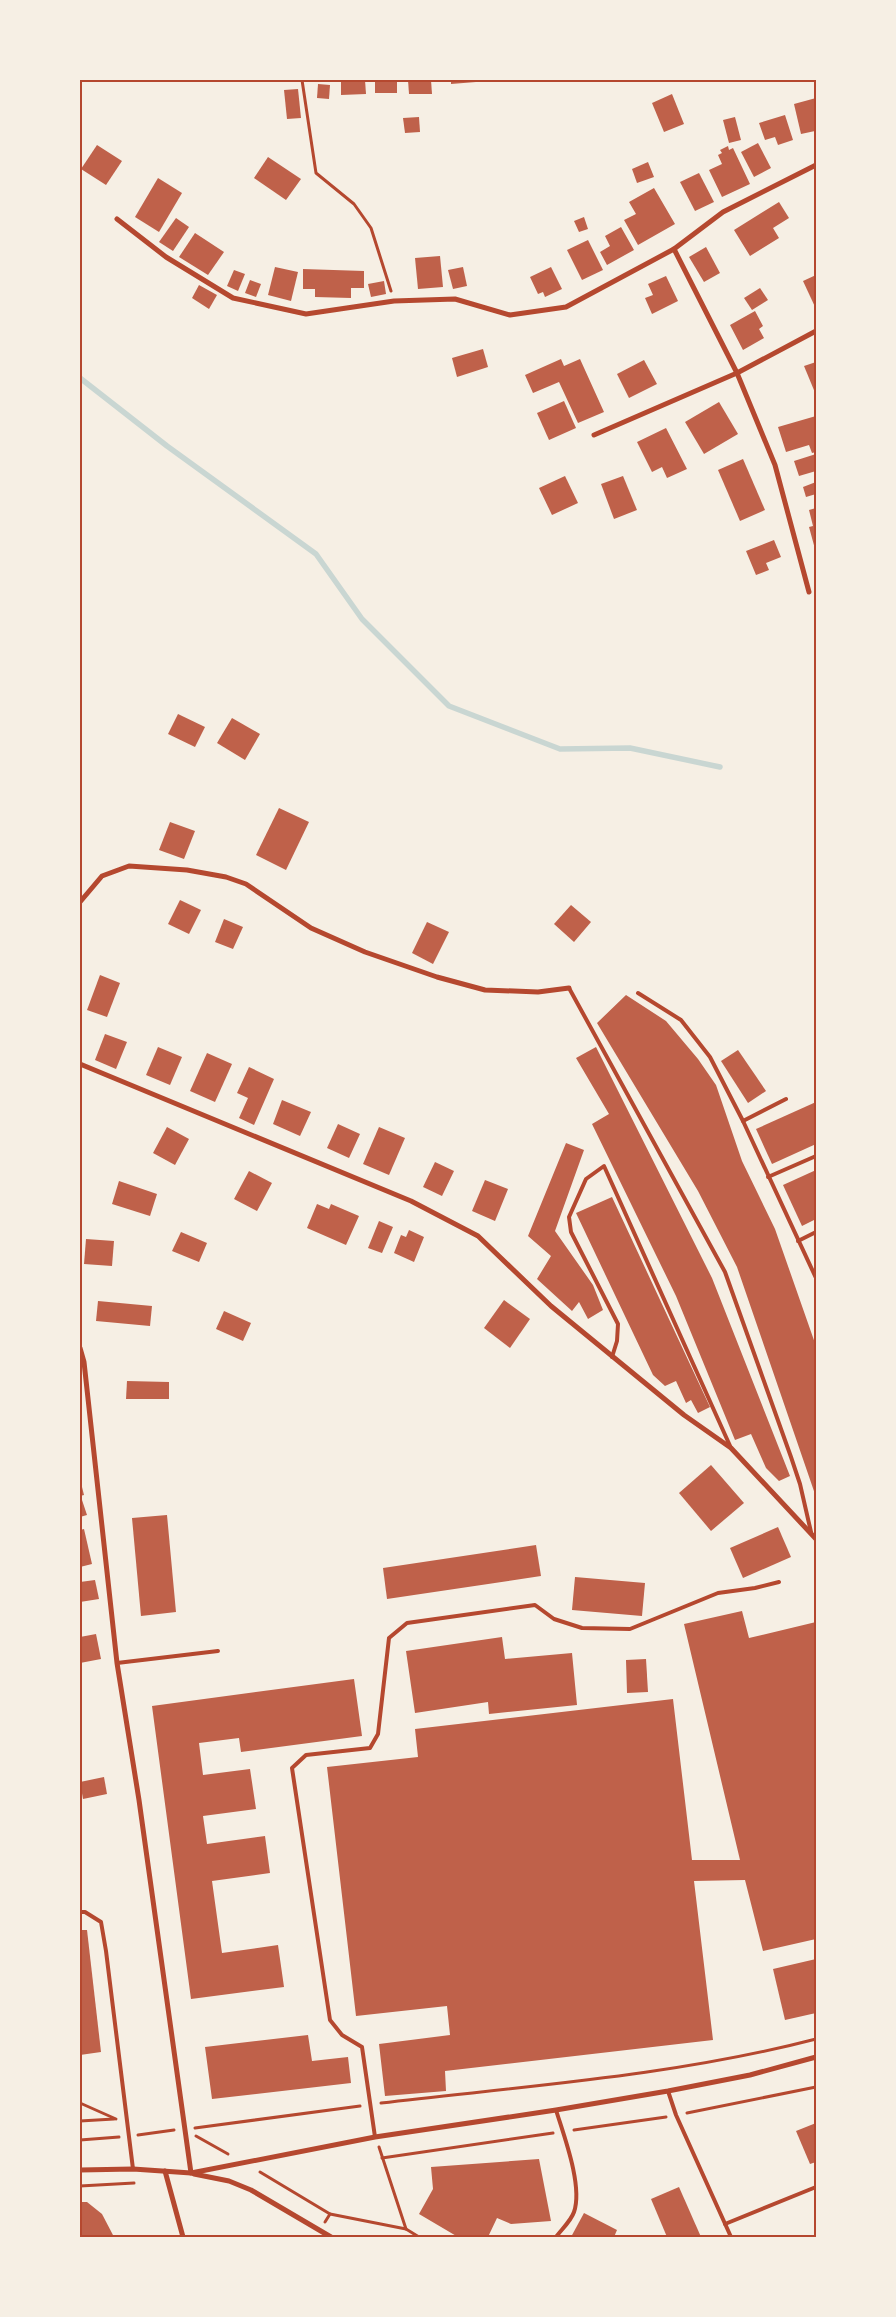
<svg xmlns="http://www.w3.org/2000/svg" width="896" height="2317" viewBox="0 0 896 2317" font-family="'Source Sans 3',sans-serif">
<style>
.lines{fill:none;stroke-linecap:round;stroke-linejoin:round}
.stream{stroke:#c9d6d2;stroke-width:5.5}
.building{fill:#bf614a}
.path{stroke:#b5482f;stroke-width:3}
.service{stroke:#b5482f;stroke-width:4}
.minor{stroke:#b5482f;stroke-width:5}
.neatline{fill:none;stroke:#b5482f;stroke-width:2}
</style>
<rect width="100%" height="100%" fill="#f6efe4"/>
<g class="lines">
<path class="stream" d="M80,378L167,446L316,554L362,619L449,706L560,749L630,748L720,767"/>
</g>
<g class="building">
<path d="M341,80H365L366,94L341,95Z"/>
<rect x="375" y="80" width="22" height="13"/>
<path d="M408,80H431L432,94H409Z"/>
<path d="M451,80H476V82L451,84Z"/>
<path d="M318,84L330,85L329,99L317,98Z"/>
<path d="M298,89L301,118L287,119L284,90Z"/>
<path d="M672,94L684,124L664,132L652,103Z"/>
<path d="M816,98L815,131L801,134L794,104Z"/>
<path d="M785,115L793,140L778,145L775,137L765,140L759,123Z"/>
<path d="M419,117L420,132L405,133L403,118Z"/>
<path d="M735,117L741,140L729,143L723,120Z"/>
<path d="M758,143L771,168L754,177L741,152Z"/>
<path d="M97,145L122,161L106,185L81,169Z"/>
<path d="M728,146L729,150L733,148L750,184L722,197L709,170L722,164L718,155L722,153L720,150Z"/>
<path d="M268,157L301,179L286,200L254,178Z"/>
<path d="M648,162L654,177L637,183L632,169Z"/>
<path d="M699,173L714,202L695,211L680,182Z"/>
<path d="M158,178L182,193L159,232L135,217Z"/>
<path d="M654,188L675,224L638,245L624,220L636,214L629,202Z"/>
<path d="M779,202L789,218L773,228L779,238L750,256L734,230Z"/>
<path d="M584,217L588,229L579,232L574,221Z"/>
<path d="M176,218L189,227L173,251L159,242Z"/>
<path d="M621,227L634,250L607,265L600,252L610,246L605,236Z"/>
<path d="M195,233L224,252L208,275L179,257Z"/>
<path d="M588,240L603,270L582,280L567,250Z"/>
<path d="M706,247L720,273L704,282L689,257Z"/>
<path d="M440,256L443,287L418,289L415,258Z"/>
<path d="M275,267L298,272L291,301L268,295Z"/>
<path d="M463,267L467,286L453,289L448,270Z"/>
<path d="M551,267L562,289L545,297L543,292L538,294L530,277Z"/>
<path d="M303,269L364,271V288H351V298L315,297V289H303Z"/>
<path d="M234,270L245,274L238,291L227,286Z"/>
<path d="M816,275V309L803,281Z"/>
<path d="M666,276L678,301L652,314L645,298L653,295L648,284Z"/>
<path d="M250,280L261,284L256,297L245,293Z"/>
<path d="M384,281L386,294L371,297L368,284Z"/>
<path d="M199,285L217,295L209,309L192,298Z"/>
<path d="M760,288L768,300L752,310L744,298Z"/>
<path d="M755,311L763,326L759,329L764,338L743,350L730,325Z"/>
<path d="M483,349L488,367L457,377L452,358Z"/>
<path d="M561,359L564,366L580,359L604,412L578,423L559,382L533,393L525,375Z"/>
<path d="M644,360L657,384L629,398L617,374Z"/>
<path d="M816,362V395L804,366Z"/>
<path d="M564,401L576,428L549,440L537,413Z"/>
<path d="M719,402L738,434L704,454L685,422Z"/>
<path d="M816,416V452L812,453L809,445L786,452L778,427Z"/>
<path d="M666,428L687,469L667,478L662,467L652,472L637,442Z"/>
<path d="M816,454V471L799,476L794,461Z"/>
<path d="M743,459L765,510L740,521L718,470Z"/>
<path d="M565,476L578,503L552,515L539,488Z"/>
<path d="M623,476L637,510L614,519L601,484Z"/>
<path d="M816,482V494L806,497L803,487Z"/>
<path d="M816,508V549H815L809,527L813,526L809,510Z"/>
<path d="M774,540L781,557L766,563L769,570L756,575L746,551Z"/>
<path d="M178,714L205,727L195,747L168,734Z"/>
<path d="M232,718L260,734L245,760L217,743Z"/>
<path d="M279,808L309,822L286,870L256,855Z"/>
<path d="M170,822L195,831L184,859L159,850Z"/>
<path d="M180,900L201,910L189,934L168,924Z"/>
<path d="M571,905L591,922L574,942L554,924Z"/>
<path d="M224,919L243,927L233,949L215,942Z"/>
<path d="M427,922L449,932L433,964L412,953Z"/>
<path d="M100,975L120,983L107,1017L87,1010Z"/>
<path d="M626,995L666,1021L698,1059L716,1085L742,1161L775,1229L816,1346V1497L737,1267L698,1191L597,1023Z"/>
<path d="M105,1034L127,1042L116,1069L95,1060Z"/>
<path d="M158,1047L182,1057L170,1085L146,1075Z"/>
<path d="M596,1047L712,1278L790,1476L779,1481L766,1468L751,1434L735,1440L676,1296L592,1124L609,1114L576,1058Z"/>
<path d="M738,1050L766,1091L748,1103L721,1061Z"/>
<path d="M207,1053L232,1064L215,1102L190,1091Z"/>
<path d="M249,1067L274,1079L254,1125L239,1118L248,1098L237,1093Z"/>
<path d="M282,1100L311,1112L300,1136L273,1124Z"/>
<path d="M816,1102V1144L772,1164L756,1129Z"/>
<path d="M338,1124L360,1134L349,1158L327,1148Z"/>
<path d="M167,1127L189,1139L175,1165L153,1153Z"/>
<path d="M379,1127L405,1138L389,1175L363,1164Z"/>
<path d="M566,1143L584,1150L555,1231L593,1285L603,1310L588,1319L579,1302L572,1311L537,1279L551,1256L528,1236Z"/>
<path d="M435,1162L454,1171L442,1196L423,1187Z"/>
<path d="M816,1170V1219L802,1226L783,1185Z"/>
<path d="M249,1171L272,1183L257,1211L234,1199Z"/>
<path d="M485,1180L508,1189L495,1221L472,1211Z"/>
<path d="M119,1181L157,1194L150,1216L112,1204Z"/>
<path d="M612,1197L710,1407L698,1413L691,1400L686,1403L676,1381L665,1386L653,1375L576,1213Z"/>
<path d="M317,1204L329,1209L331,1204L359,1216L346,1245L307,1228Z"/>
<path d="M379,1221L393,1227L382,1253L368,1248Z"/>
<path d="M409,1230L424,1237L414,1262L394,1253L401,1235L406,1237Z"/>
<path d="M181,1232L207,1243L199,1262L172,1251Z"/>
<path d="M86,1239L114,1241L112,1266L84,1264Z"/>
<path d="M504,1300L530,1319L510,1348L484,1328Z"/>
<path d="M98,1301L152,1306L150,1326L96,1321Z"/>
<path d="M224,1311L251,1323L243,1341L216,1329Z"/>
<path d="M127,1381L169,1382V1399H126Z"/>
<path d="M711,1465L744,1503L711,1531L679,1493Z"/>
<path d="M80,1479L84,1495L80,1496Z"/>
<path d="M82,1500L87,1515L80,1517V1501Z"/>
<path d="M167,1515L176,1612L141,1616L132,1518Z"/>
<path d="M778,1527L791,1557L743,1578L730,1548Z"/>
<path d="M84,1529L92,1564L80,1567V1530Z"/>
<path d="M536,1545L541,1576L387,1599L383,1568Z"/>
<path d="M575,1577L645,1583L642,1616L572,1610Z"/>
<path d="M95,1580L99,1599L80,1602V1582Z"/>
<path d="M742,1611L749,1638L816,1622V1939L763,1951L745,1880L694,1881L713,2040L445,2071L446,2091L385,2096L379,2044L450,2035L447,2006L356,2016L327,1767L418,1757L415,1729L673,1699L692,1860H740L684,1624Z"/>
<path d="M96,1634L101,1659L80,1663V1637Z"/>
<path d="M502,1637L505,1659L572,1653L577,1705L489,1714L488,1702L415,1713L406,1651Z"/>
<path d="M646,1659L648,1692L627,1693L626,1660Z"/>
<path d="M354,1679L362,1736L241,1752L239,1738L199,1743L203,1775L250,1769L256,1809L203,1816L207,1844L265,1836L270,1873L212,1881L222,1953L278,1945L284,1987L191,1999L152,1706Z"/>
<path d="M104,1777L107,1794L83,1799L80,1782Z"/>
<path d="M80,1930H87L101,2052L80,2055Z"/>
<path d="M816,1959V2013L785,2020L773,1969Z"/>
<path d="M308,2035L312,2061L348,2057L351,2083L212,2099L205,2047Z"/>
<path d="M816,2123V2162L810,2164L796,2131Z"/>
<path d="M539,2159L551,2221L511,2224L497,2218L488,2237H458L419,2214L433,2189L431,2167Z"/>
<path d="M679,2187L701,2237H667L651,2199Z"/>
<path d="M80,2202H87L102,2214L114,2237H80Z"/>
<path d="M584,2213L617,2230L614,2237H571Z"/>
</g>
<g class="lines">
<g class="path">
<path d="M302,80L316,173L354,204L371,228L391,291"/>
<path d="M80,2103L116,2119"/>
<path d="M381,2103C526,2086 674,2076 816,2039"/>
<path d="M687,2113L816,2087"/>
<path d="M80,2121L114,2119"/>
<path d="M195,2128L360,2106"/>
<path d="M574,2130L666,2117"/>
<path d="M138,2135L174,2130"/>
<path d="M196,2136L228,2154"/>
<path d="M80,2140L119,2137"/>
<path d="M379,2147L406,2229L419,2237"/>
<path d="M382,2158L553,2133"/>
<path d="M260,2172L330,2214"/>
<path d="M80,2186L134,2183"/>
<path d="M325,2222L330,2214L406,2229"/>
</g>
<g class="service">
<path d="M569,988L725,1272L791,1457L800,1484L811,1532"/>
<path d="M638,993L681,1020L710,1057L743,1121L816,1278"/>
<path d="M743,1121L786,1099"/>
<path d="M768,1177L816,1156"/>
<path d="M798,1241L816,1232"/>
<path d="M612,1357L617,1341L618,1324L571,1232L569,1217L586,1179L604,1166L731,1448"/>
<path d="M117,1663L218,1651"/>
<path d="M80,1912H85L101,1922L106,1951L133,2169"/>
<path d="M668,2091L676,2115L731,2237"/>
<path d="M375,2137L362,2047L342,2035L330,2020L292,1768L306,1755L370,1748L378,1734L389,1638L407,1623L535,1605L554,1619L582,1628L630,1629L718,1593L755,1588L779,1582"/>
<path d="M725,2224L816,2187"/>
<path d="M556,2237C561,2230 571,2221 574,2212C583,2186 564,2136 556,2110"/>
</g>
<g class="minor">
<path d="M117,219L166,257L233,298L306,314L394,301L455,299L510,315L566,307L674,249L723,212L816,165"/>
<path d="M674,249L737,373L775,465L809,592"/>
<path d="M594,435L737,373L816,331"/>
<path d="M80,902L102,876L129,866L187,870L226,877L246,884L311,928L365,952L437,977L485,990L538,992L569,988"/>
<path d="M80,1064L411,1201L478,1236L551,1306L684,1415L731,1448L816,1539"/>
<path d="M80,1348L84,1362L117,1663L139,1800L191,2173"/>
<path d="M80,2170L133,2169L191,2173L375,2137L556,2110L668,2091L750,2075L816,2057"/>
<path d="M165,2171L183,2237"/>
<path d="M194,2174L229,2181L251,2190L331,2237"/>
</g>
</g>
<rect width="896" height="2317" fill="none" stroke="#f6efe4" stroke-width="162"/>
<rect x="81" y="81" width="734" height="2155" class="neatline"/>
</svg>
